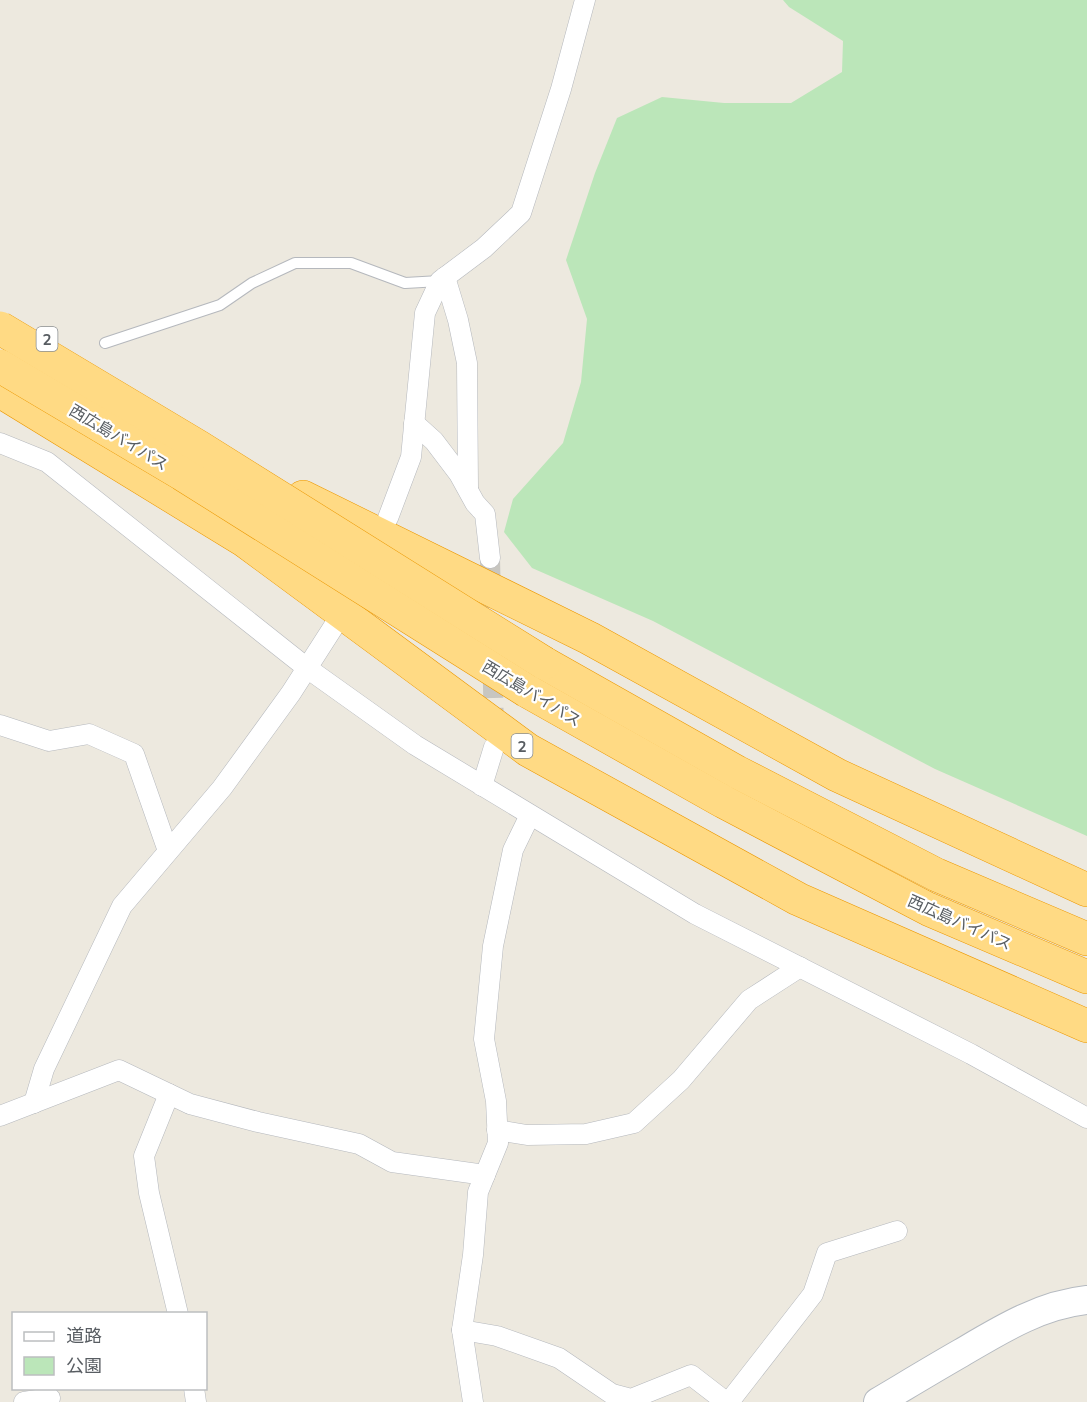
<svg xmlns="http://www.w3.org/2000/svg" width="1087" height="1402" viewBox="0 0 1087 1402" font-family="Mulish,'Noto Sans JP',sans-serif">
<style>
.green{fill:#bbe6b9}
.lines{fill:none;stroke-linecap:round;stroke-linejoin:round}
.street-tunnel{stroke:#c8c6c0;stroke-width:20;stroke-dasharray:20 10;stroke-linecap:butt}
.lane-casing{stroke:#b5b8bd;stroke-width:12}
.street-casing{stroke:#b5b8bd;stroke-width:21}
.secondary-casing{stroke:#b5bac0;stroke-width:30}
.highway-casing{stroke:#ec9800;stroke-width:34}
.lane{stroke:#fff;stroke-width:10}
.street{stroke:#fff;stroke-width:20}
.secondary{stroke:#fff;stroke-width:28}
.highway{stroke:#ffda84;stroke-width:33}
.highway-bridge-casing{stroke:#ec9800;stroke-width:34;stroke-linecap:butt}
.highway-bridge{stroke:#ffda84;stroke-width:33}
.labels{text-anchor:middle;dominant-baseline:central;stroke-width:4.5;stroke-linejoin:round;paint-order:stroke}
.shield{fill:#fff;stroke:#8a8e91;stroke-width:1.5}
.shield-label{font-size:15px;font-weight:bold;fill:#585d62}
.street-label{font-size:16px;fill:#585d62;stroke:#fff}
</style>
<rect width="100%" height="100%" fill="#ede9df"/>
<path class="green" d="M783,0H1087V836L935,769L653,621L532,568L504,532L513,499L563,443L581,382L587,319L566,260L595,173L617,118L662,97L724,103H791L842,72L843,41L789,7Z"/>
<g class="lines">
<path class="street-tunnel" d="M490,558L494,730"/>
<defs>
<path id="lane" d="M105,343L220,305L252,283L295,263H351L405,283L440,281"/>
<g id="street">
<path d="M445,277L458,320L467,363L468,488"/>
<path d="M414,423L434,441L459,474L475,503L485,514L490,558"/>
<path d="M0,443L47,462L307,668L415,745L695,914L971,1054L1087,1118"/>
<path d="M388,518L411,457L425,313L440,281L484,248L521,213L561,89L585,0"/>
<path d="M0,725L49,741L89,734L134,754L168,851"/>
<path d="M482,786L494,747"/>
<path d="M169,1094L144,1156L149,1193L178,1314"/>
<path d="M34,1103L44,1069L122,906L222,788L291,693L334,626"/>
<path d="M0,1116L119,1070L190,1104L258,1122L359,1144L392,1162L485,1175"/>
<path d="M497,1130L527,1135L586,1134L634,1123L681,1080L749,1000L800,967"/>
<path d="M462,1330L497,1336L559,1358L612,1394L631,1399L691,1375L726,1402"/>
<path d="M194,1388L196,1402"/>
<path d="M24,1402L50,1398"/>
<path d="M473,1402L462,1330L473,1255L478,1192L498,1143L496,1101L484,1039L493,946L513,850L530,815"/>
<path d="M729,1402L813,1294L827,1253L897,1231"/>
</g>
<path id="secondary" d="M878,1402C905,1386 933,1369 961,1353C1000,1330 1040,1305 1087,1300"/>
<g id="highway">
<path d="M0,391L245,541L528,750L798,899L1087,1026"/>
<path d="M303,497L589,638L837,775L1087,890"/>
<path d="M544,663L737,772L937,875L1087,939"/>
<path d="M527,691L724,802L928,909L1087,977"/>
</g>
</defs>
<use href="#lane" class="lane-casing"/>
<use href="#street" class="street-casing"/>
<use href="#secondary" class="secondary-casing"/>
<use href="#highway" class="highway-casing"/>
<use href="#lane" class="lane"/>
<use href="#street" class="street"/>
<use href="#secondary" class="secondary"/>
<use href="#highway" class="highway"/>
<defs>
<g id="highway-bridge">
<path d="M0,328L199,447L544,663"/>
<path d="M0,366L182,474L527,691"/>
</g>
</defs>
<use href="#highway-bridge" class="highway-bridge-casing"/>
<use href="#highway-bridge" class="highway-bridge"/>
</g>
<g class="labels">
<g class="shield">
<rect x="36.5" y="327" width="21" height="24" rx="4.5"/>
<rect x="511.5" y="734" width="21" height="24" rx="4.5"/>
</g>
<g class="shield-label">
<text x="47" y="339">2</text>
<text x="522" y="746">2</text>
</g>
<g class="street-label">
<text transform="translate(119 437) rotate(31)">西広島バイパス</text>
<text transform="translate(532 693) rotate(31)">西広島バイパス</text>
<text transform="translate(960 922) rotate(24)">西広島バイパス</text>
</g>
</g>
<rect x="12" y="1312" width="195" height="78" fill="#ffffff" stroke="#bcbec0" stroke-width="1.5"/>
<rect x="24" y="1332" width="30" height="9" fill="#ffffff" stroke="#bcbec0" stroke-width="1.5"/>
<text x="66" y="1342" font-size="18" fill="#585d62">道路</text>
<rect x="24" y="1357" width="30" height="18" fill="#bbe6b9" stroke="#bcbec0" stroke-width="1.5"/>
<text x="66" y="1372" font-size="18" fill="#585d62">公園</text>
</svg>
